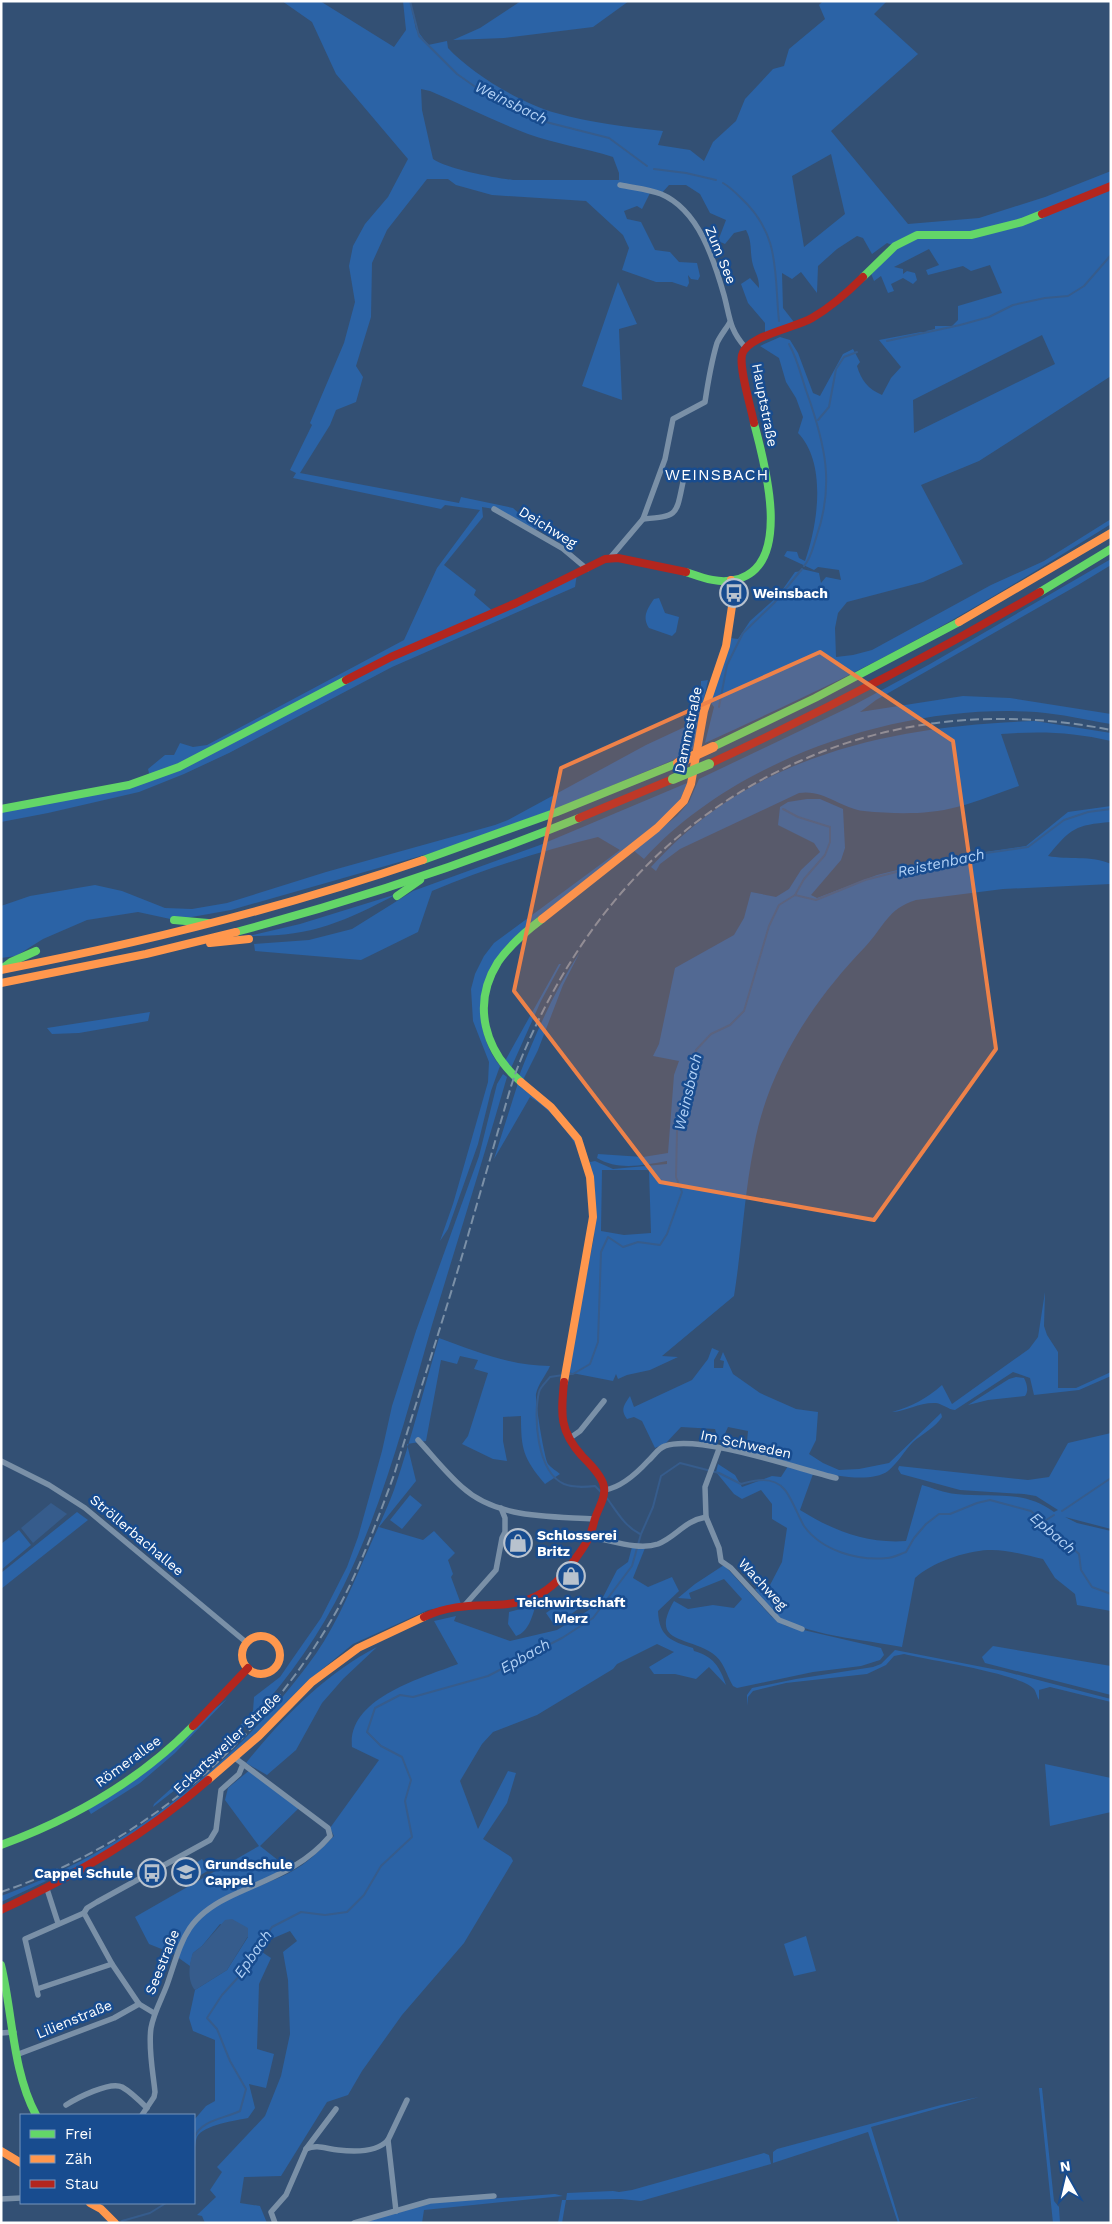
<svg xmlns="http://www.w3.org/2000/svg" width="1112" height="2224" viewBox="0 0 1112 2224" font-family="'Work Sans',sans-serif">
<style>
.green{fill:#2b63a6;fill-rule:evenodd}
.water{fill:#365c8c}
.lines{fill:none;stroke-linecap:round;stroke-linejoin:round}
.stream{stroke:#365c8c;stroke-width:2}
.street{stroke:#7a90a7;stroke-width:5.5}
.fast{stroke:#63d668;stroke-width:8}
.slow{stroke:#ff974d;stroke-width:8}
.jam{stroke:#b3261e;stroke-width:8}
.rail{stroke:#7b90a7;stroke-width:2;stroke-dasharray:9 4;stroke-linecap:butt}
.fast-bridge{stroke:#63d668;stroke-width:10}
.slow-bridge{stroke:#ff974d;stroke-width:10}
.marked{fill:#ee8249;fill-opacity:0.2;stroke:#ee8249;stroke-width:4;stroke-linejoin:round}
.labels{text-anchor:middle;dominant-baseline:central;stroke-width:5;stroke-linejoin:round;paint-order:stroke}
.street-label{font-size:14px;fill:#fff;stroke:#184c8f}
.poi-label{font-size:14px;font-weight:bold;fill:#fff;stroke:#184c8f;text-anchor:start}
.water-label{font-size:15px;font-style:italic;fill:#b1d1f6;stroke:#184c8f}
.quarter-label{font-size:16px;letter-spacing:1px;fill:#fff;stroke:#184c8f}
</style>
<rect width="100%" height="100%" fill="#335074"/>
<g class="green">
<path d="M282,1H320L394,47L406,30L403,1H410L416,29L428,45L447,41L448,48C472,74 522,104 556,113C591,123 628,127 663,131L658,145L690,150L704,161L713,142L736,121L745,99L773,69L784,66L789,49L825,19L819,5L823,1H887L874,14L918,54L831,131L908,224L979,218L1045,197L1111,171V376L979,461L921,485L963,564L923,582L847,602L838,613L835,628L836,657L853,655L872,650L991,585L1044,561L1111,519V524C1047,564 983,604 916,640C847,678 776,710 705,743L714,707L710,702L730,638L738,639L750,621L778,596L795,572L802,571V569L819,573L821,583L826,577L841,580L839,570L818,567L814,570L784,556L787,551L797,552L799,558L805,561C818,524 827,463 798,433L803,417L796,398L786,382L779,358L760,346L780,337L790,340L798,353L813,393L820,396L843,354L853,349L860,362L857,366C861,380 868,389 882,395L891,378L901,367L879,340L921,332L929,333L926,331L935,329V326H952L958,320V306L1002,293L990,265L971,271L963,266L928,275L926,270L939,265L929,249L894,267L903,269V274L907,271L915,273L917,280L913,284L903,278L891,284L894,291L888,293L881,276L874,281L870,271L895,246L887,243L872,254L863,238L857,236L837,249L818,266L817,293L801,272L792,279L782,273L783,308L797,326L765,337V323L748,303L741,284L750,278L759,288C759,275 754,272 752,261C750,249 752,241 746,230L734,233L725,244L718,241L726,220L710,213L700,194L686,185H669L661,194L651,191L642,209L637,206L624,211L627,219L641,222L655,250L670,252L679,262L697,263L700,276L698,280L691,279L688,275L689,283L687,287L672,282H656L622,270L629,248L623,235L586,201L492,195L456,185L448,179H427L387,230L372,263L371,317L356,366L363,377L356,402L336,410L330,425L300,473L459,503L461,497L513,508L534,527L539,519L542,520L534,533L494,509L482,507L483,517L444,565L476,590L474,595L495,613L577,574L575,587L392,667L229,753L184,774L139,792L48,813L1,822V809L150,777L148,769L165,755H174L180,743L193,747L207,745L404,640L437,568L480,510L445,505L441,509L293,478L296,473L290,470L312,425L310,423L344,343L355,302L349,266L353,246L365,224L388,197L408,159L336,74L312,22ZM421,89L430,91C463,105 494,121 528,134C556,144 585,148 613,157L619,173V180H513C495,178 447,169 433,159L422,110ZM831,154L845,214L804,247L792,176ZM1042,335L1055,364L914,433L913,400Z"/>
<path d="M521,1H629L593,27L504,38L453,40L480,28Z"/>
<path d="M618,282L637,324L619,329L622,400L582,386Z"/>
<path d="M1111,559V565L1078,585L876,700L860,712L963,696L1010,698L1111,714V724C1086,720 1061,714 1036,712C902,703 735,758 644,859L633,850L677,816L689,802L699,779L854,705L930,664Z"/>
<path d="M659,598L665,613L679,617L676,632L672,636L649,628C642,617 647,609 654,599Z"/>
<path d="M708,680L693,749L671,761L563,806L438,851L231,910L175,920L138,912L87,920L43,939L16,956L1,958V906L30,896L95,885L122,891L165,908L192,909L227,903L326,872L495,825L508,820L646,745L689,725L697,713L701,697V681Z"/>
<path d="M1035,721L1111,733V741C1072,732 1040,731 1001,734L1019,786C998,793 978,802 957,807C927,815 895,814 864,811C840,808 824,789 799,793L680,849L660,864L656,871L651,867C663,854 676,841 689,830C786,747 913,725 1035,721Z"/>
<path d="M687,783L679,803L660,821C633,841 612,861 585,882C540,916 476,952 481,1017C483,1035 488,1051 500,1066L491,1091L478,1144L448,1229L440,1241L453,1204L488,1082L489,1062L473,1021L471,989L475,974L484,956L494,943L620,850L598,837C541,851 487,868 432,891L418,932L361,960L255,951L254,944L309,940L352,929L413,891L540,845Z"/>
<path d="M807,799H820L843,809L845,848L841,860L811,895L817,898L877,875L950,857L1026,846L1068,812L1111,806V822C1075,825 1071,828 1048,856C1068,860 1091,855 1111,864V884L1003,889L916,900C887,909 884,927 865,947C812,1002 768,1069 754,1146C744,1195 742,1246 734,1296L662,1356L678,1357L650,1370L627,1375L618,1379L616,1374L613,1381L567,1372L594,1237L595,1188L590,1162L595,1161L613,1169L667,1164V1161C644,1165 618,1171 597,1158L598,1154L643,1157L668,1153L674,1075L679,1061L653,1056L659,1044L675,968L734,935L744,918L751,892L776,897L789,889L801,870L820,852L814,843L778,825L780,807L788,802ZM602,1170H649L651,1233L624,1235L601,1231Z"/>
<path d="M397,894C344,922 310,937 249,936L300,924Z"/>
<path d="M580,952L563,985L538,1050L523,1080L519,1076C536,1033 554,991 580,952Z"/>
<path d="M559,964H561L541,1001L511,1068L505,1061Z"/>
<path d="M150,1012L148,1021L79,1033L52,1034L47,1028Z"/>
<path d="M503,1074L507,1077C483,1160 457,1242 432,1325C407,1412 384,1503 344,1585C300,1675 232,1748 153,1807L154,1804L236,1730L253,1711L254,1697L280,1677L291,1661L321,1618L347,1567L358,1537L382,1451L392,1406L416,1331L479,1156L497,1084Z"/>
<path d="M518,1083C540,1100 568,1122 579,1149C582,1158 584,1169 587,1179C584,1169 582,1158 578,1149C567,1129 549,1108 530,1097L494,1159Z"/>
<path d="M1045,1292L1044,1326L1047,1335L1058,1352V1388H1076L1111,1372V1376L1079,1390L1034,1395L1030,1378L1013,1372L955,1410C947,1409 943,1404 936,1403C920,1402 907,1411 892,1412C913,1406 926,1399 942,1385L952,1404L1029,1349L1038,1337Z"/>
<path d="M439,1338C475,1351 510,1366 550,1366C546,1375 538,1384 536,1394C535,1401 544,1457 548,1464C551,1468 557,1471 560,1474L545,1484C523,1458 521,1449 521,1416L503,1417V1441L507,1461L493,1459L462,1444L468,1436L488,1373L474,1369L478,1360L460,1356L457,1364L441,1360L426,1441L407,1444L416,1481L379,1527L423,1540L434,1531L455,1553L448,1560L453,1574L451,1577L461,1604L428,1610L353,1644L320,1671L244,1747L175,1804L100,1856L1,1902V1896C124,1852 229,1770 307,1666C332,1634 348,1596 364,1559C374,1536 385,1514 394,1490C411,1440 424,1388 439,1338Z"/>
<path d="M712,1348L719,1351L714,1360V1368H723L724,1361L720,1360L723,1352L733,1374L760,1393L796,1409L818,1412L816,1440L809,1454L823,1463L839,1470L859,1469L889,1463L941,1413L942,1417C936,1427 922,1434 913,1442C904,1451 898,1463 888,1471C860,1491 777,1460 746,1452L748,1431L728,1427L722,1440H718L715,1429L681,1427L666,1443L655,1448L642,1421L634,1417L627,1419C620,1410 624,1405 630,1396L634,1407L692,1380L708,1359Z"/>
<path d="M1016,1377L1024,1378C1027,1384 1029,1391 1025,1396L988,1400L968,1405L1009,1379Z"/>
<path d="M1111,1433V1529L1065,1517L1077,1523L1111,1531V1611L1077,1605L1075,1594L1055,1578L1043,1559C1025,1555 1006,1549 988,1550C965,1551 931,1563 915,1578L902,1647C867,1640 802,1635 774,1614C767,1608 761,1597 755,1589L770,1585L782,1562L787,1528L772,1519V1504L761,1490L742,1499L734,1494L716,1472L718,1464L735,1475L742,1487L772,1476L781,1477L788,1466L813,1474L800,1510C832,1530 867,1544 906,1541L922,1485C933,1488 944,1493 956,1494C992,1498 1023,1489 1054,1512L1058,1510L1036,1496L1024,1494L960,1490L901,1474L898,1469L899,1466L1028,1480L1049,1477L1068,1443Z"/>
<path d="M410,1495L422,1505L402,1529L390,1520Z"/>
<path d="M77,1512L88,1520L1,1589V1573Z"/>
<path d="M19,1530L31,1545L1,1570V1544Z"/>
<path d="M632,1547L645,1548L633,1578L648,1587L672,1577L679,1591L658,1611C659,1637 671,1641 693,1648L694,1651C713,1656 720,1667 726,1685L709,1667L696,1679L675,1674H654L649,1667L674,1652L657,1644L617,1664L613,1669L537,1715L493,1732L482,1744L460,1781L478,1829L508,1771L516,1773L507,1803L483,1839L511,1857L513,1861L464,1943L402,2015L362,2071L348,2095L327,2102L281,2176L244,2177L240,2203L260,2206L267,2223H205L202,2216L197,2215L216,2197L210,2190L222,2172L217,2167L265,2116L281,2076L290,2034L288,1980L283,1952L297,1941L290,1931L269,1940L262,1952L271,1958L259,1984L257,2049L274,2054L266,2088L249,2084L255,2108L248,2118C237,2120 203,2125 197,2137C195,2142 195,2151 194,2157V2120L206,2106L215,2101V2040L193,2031L189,2018L195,1990L227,1970L248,1937L220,1924L202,1946L193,1953L190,1966L176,1956C182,1942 191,1924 203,1915C228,1895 261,1887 289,1873C307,1864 321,1849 334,1836L330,1828L379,1760L352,1747C347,1698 422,1678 458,1664L434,1621L456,1616L454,1621L510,1641L557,1630L600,1603L617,1570L628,1562Z"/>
<path d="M724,1565L772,1617L786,1626L881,1648L884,1655L880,1660L861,1666L813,1672L737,1688L733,1686C726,1674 724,1661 712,1653C687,1636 649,1644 674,1601L688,1609L713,1605L734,1608L742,1599L724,1579L689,1593L691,1599L678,1598L695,1584Z"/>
<path d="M569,1597L578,1609L555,1626L546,1613Z"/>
<path d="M536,1605C532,1616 529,1632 516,1636L508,1624L509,1612Z"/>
<path d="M993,1646L1111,1666V1695L985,1663L982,1657Z"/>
<path d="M377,1647L343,1679L322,1703L296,1750L267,1775L246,1763C282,1718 326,1673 377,1647Z"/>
<path d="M895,1650L1003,1671L1111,1699V1702L1050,1687L1039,1690V1700C1037,1697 1036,1692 1034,1689C1022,1674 928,1660 904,1654L894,1656L886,1665L867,1674L786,1683L753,1691L748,1697L747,1706V1695L752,1688L796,1679L873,1667L881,1664Z"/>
<path d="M227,1699L175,1753L140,1783L91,1814L88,1809Z"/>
<path d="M1045,1764L1111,1778V1812L1050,1826Z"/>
<path d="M251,1769L300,1807L260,1846L288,1868L210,1907L182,1938L174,1954L149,1944L135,1917L259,1846L225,1800L228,1788Z"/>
<path d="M202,1859L209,1870L186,1884L180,1873Z"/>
<path d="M806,1936L816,1971L794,1976L784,1944Z"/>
<path d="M1039,2088H1042L1054,2201L1059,2207L1060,2223H1053Z"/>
<path d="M979,2097L871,2127L900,2223H898L868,2132L773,2163V2152L777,2149L941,2105Z"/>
<path d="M764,2153L769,2155L771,2164L641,2201L621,2199L566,2200L562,2223H558L562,2200H566L567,2193L613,2191L619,2192L632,2190Z"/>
<path d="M555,2194L563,2196L424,2210L422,2223H362L431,2203Z"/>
</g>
<g class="water">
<path d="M51,1503L67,1514L33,1543L21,1528Z"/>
<path d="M232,1919L248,1928V1936L227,1970L195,1990C187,1981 189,1963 193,1953L202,1946L225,1920Z"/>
</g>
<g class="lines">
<g class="stream">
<path d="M410,1L419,36L457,74L484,93L538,120L609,138L647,166"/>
<path d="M654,169L686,173L716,180"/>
<path d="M723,183C730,187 735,192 741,198C781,235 774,273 779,321"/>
<path d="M887,341L960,325L989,317L1013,305L1045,298L1068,296L1084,286L1111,255"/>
<path d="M789,344C798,360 801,376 807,393C825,444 835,485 816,538C813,547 811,558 804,566"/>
<path d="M818,420L829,407L836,369L844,357L857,352"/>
<path d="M719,707L727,665L743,633L774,603L802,569"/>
<path d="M795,895L816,900L865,880L951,858L1028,847L1064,820L1088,812L1111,809"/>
<path d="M568,1374H573L590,1364L598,1342L601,1252L608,1237L623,1247L638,1242L660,1245L667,1234L682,1192L676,1177L677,1131L687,1104L696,1050L711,1034L730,1025L744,1011L769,926L779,905L795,895L804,879L825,855L830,842V827L798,817L783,809"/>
<path d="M563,1375L550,1377C547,1381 540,1387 539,1392C533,1417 537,1472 564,1484C574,1488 585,1487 595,1486L601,1492"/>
<path d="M606,1497C616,1510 624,1526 640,1534"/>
<path d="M1062,1511L1111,1478"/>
<path d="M1043,1522L1054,1515"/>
<path d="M194,2138C201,2120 223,2119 240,2111L246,2089L230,2061L217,2029L207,2018L222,1995L243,1972L272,1927L301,1912L325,1915L347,1912L364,1895L381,1866L412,1837L405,1801L411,1780L402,1757L381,1746L367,1732L375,1708L400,1695L413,1697L488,1676L562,1638L593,1618L632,1566L641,1534L653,1507L661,1476L680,1463L719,1473L741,1484C755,1480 773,1476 784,1489C791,1496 798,1516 804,1526C822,1551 858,1561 887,1558C893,1558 900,1554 906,1552L914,1538L926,1524L939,1514H950L977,1503L990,1500L1031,1511L1079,1554L1081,1570L1092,1587L1111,1594"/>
<path d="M122,2221L150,2213L166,2203"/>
</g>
<g class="street">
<path d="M620,185C634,188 648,189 661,194C699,210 714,260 724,295C730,317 729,329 745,347"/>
<path d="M494,509L562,548L587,569"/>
<path d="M643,519C678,516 676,516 683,482"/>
<path d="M610,558L643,519L665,459L673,419L705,402C708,382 711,363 717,343C720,336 726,329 730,322"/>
<path d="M570,1438L580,1431L604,1401"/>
<path d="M418,1440C432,1455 446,1473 462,1487C497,1519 550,1516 594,1519"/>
<path d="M1,1461L49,1485L85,1508L247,1643"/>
<path d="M605,1490C622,1487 637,1473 648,1461C654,1456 658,1448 665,1446C700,1434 798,1469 836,1478"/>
<path d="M706,1517L705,1487L719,1449"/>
<path d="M591,1537C611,1540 638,1551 658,1544C676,1537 684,1521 706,1517L719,1548L721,1561L731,1568L779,1620L802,1629"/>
<path d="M464,1606L496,1570L502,1538L505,1532V1518L501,1508"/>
<path d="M47,1889L58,1923"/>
<path d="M84,1913L112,1964L139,2004L154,2013"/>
<path d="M37,1989L112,1964"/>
<path d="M38,1995L25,1939L84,1913L87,1908L97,1902L210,1840L216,1830L221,1790L239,1774L243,1764"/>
<path d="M1,2033L14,2032"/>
<path d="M16,2055L114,2018L139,2004"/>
<path d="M66,2105C77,2098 110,2081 122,2087C131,2092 140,2101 147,2108"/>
<path d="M142,2115L154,2097L155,2092C153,2072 148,2048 151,2028C154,2011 163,1997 168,1982C182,1941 185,1919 227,1898C266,1879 301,1870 330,1836L328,1828L235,1758"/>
<path d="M388,2140L396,2211"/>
<path d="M306,2149C317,2144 327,2149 338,2150C354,2152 377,2152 388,2140L407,2100"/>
<path d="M1,2199L21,2198"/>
<path d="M275,2223L271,2212L286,2195L306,2149L336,2109"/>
<path d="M354,2223L430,2201L494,2196"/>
</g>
<g class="fast">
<path d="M863,277L895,246L917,235H971L1022,222L1042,214"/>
<path d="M686,572C701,577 718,584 734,580C795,568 764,461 754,423"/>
<path d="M1040,592L1111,549"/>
<path d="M713,747L815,698L959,622"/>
<path d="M1,809L129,785L179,767L346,680"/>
<path d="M423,860L557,812L678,763"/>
<path d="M397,896L420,880"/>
<path d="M174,920L208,923"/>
<path d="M236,932C353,901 468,863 579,818"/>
<path d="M3,968L11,962L36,951"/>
<path d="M521,1082C485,1051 471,1005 498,962C510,945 526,931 542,919"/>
<path d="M1,1845C72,1819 140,1780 193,1726"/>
<path d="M1,1965C13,2014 12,2070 36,2115"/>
</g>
<g class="slow">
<path d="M959,622L1111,533"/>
<path d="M542,919L657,828L684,801L691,784L704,711L726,646L734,593L731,580"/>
<path d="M210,943L249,939"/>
<path d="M1,970C147,942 283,908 423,860"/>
<path d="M1,983L146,954L236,932"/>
<path d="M521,1082L551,1107L578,1139L590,1177L593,1217L564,1382"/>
<circle cx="261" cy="1655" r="19"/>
<path d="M208,1780L259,1736L312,1682L358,1648L424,1617"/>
<path d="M1,2151L21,2163"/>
<path d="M90,2203L101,2209L115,2223"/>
</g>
<g class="jam">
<path d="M1042,214L1111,186"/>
<path d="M754,423C751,407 739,369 742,355C746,336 795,328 812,318C831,307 847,293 863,277"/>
<path d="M346,680L391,657L516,603L605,559L618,558L686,572"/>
<path d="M709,764C822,712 932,655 1040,592"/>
<path d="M579,818L673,779"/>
<path d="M424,1617C481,1590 525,1628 571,1565C582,1549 590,1541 594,1522C597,1509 608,1496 603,1483C599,1473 590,1464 582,1456C559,1430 561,1414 564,1382"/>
<path d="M193,1726L248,1668"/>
<path d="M1,1910C77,1874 145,1836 208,1780"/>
</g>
<path class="rail" d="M1,1892C140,1845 254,1749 329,1624C357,1578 375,1526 394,1475C418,1396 444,1318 467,1239C477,1203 488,1167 498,1131C505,1109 510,1086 519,1064C574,928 664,821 800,761C898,717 1006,709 1111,730"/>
<path class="fast-bridge" d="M673,779L709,764"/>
<path class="slow-bridge" d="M678,763L713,747"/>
</g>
<path class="marked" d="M820,652L953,741L996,1049L874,1220L660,1182L514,991L561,768Z"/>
<defs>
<symbol id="bus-ring" viewBox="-11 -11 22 22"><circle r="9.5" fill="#184c8f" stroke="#b8c2ce" stroke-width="1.5"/><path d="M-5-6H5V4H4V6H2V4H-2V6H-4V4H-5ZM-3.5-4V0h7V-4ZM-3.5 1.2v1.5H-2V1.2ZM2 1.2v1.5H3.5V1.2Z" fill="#b8c2ce"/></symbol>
<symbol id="shop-ring" viewBox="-11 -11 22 22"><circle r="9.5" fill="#184c8f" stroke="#b8c2ce" stroke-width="1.5"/><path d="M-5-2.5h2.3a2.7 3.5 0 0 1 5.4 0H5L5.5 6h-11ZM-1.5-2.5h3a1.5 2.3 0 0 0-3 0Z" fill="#b8c2ce"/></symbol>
<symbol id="school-ring" viewBox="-11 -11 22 22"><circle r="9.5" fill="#184c8f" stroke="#b8c2ce" stroke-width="1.5"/><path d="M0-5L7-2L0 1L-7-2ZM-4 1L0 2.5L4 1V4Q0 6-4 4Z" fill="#b8c2ce"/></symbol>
</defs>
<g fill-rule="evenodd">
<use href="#bus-ring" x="718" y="577" width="32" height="32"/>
<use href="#shop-ring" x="502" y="1527" width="32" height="32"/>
<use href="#shop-ring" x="555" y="1560" width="32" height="32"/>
<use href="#school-ring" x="170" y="1856" width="32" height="32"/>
<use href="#bus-ring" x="136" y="1857" width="32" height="32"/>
</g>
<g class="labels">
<g class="street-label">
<text transform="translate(721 255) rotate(68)">Zum See</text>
<text transform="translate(765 405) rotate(79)">Hauptstraße</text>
<text transform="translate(548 527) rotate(32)">Deichweg</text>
<text transform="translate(688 730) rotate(-78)">Dammstraße</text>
<text transform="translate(746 1444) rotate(12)">Im Schweden</text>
<text transform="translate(137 1535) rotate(40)">Ströllerbachallee</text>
<text transform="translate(763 1584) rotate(47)">Wachweg</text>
<text transform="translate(227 1743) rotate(-43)">Eckartsweiler Straße</text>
<text transform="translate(128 1761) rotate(-36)">Römerallee</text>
<text transform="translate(162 1962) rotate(-68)">Seestraße</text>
<text transform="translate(74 2019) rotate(-22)">Lilienstraße</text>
</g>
<g class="poi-label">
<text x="753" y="593">Weinsbach</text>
<text x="537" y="1535">Schlosserei<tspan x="537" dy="16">Britz</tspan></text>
<text x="571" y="1602" text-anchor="middle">Teichwirtschaft<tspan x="571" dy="16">Merz</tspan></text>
<text x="205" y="1864">Grundschule<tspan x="205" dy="16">Cappel</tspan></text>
<text x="133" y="1873" text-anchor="end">Cappel Schule</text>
</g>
<g class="water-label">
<text transform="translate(511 103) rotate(26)">Weinsbach</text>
<text transform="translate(941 863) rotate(-12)">Reistenbach</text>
<text transform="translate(688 1092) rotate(-77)">Weinsbach</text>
<text transform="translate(1053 1533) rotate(41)">Epbach</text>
<text transform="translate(525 1656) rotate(-29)">Epbach</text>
<text transform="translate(253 1954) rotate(-55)">Epbach</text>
</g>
<g class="quarter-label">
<text x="717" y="474">WEINSBACH</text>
</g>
</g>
<rect width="1112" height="2224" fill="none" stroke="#ffffff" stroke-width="5"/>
<rect x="20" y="2114" width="175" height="90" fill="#184c8f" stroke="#7494bc"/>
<rect x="30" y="2130" width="25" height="8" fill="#63d668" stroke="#7494bc"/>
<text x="65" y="2139" font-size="15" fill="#ffffff">Frei</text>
<rect x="30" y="2155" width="25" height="8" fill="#ff974d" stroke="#7494bc"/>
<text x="65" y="2164" font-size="15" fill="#ffffff">Zäh</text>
<rect x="30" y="2180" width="25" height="8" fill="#b3261e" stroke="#7494bc"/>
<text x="65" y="2189" font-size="15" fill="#ffffff">Stau</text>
<g transform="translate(1067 2179) rotate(352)" stroke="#184c8f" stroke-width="4" paint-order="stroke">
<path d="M0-4L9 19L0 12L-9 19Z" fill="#ffffff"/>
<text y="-8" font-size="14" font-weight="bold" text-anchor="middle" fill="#ffffff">N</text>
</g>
</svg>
